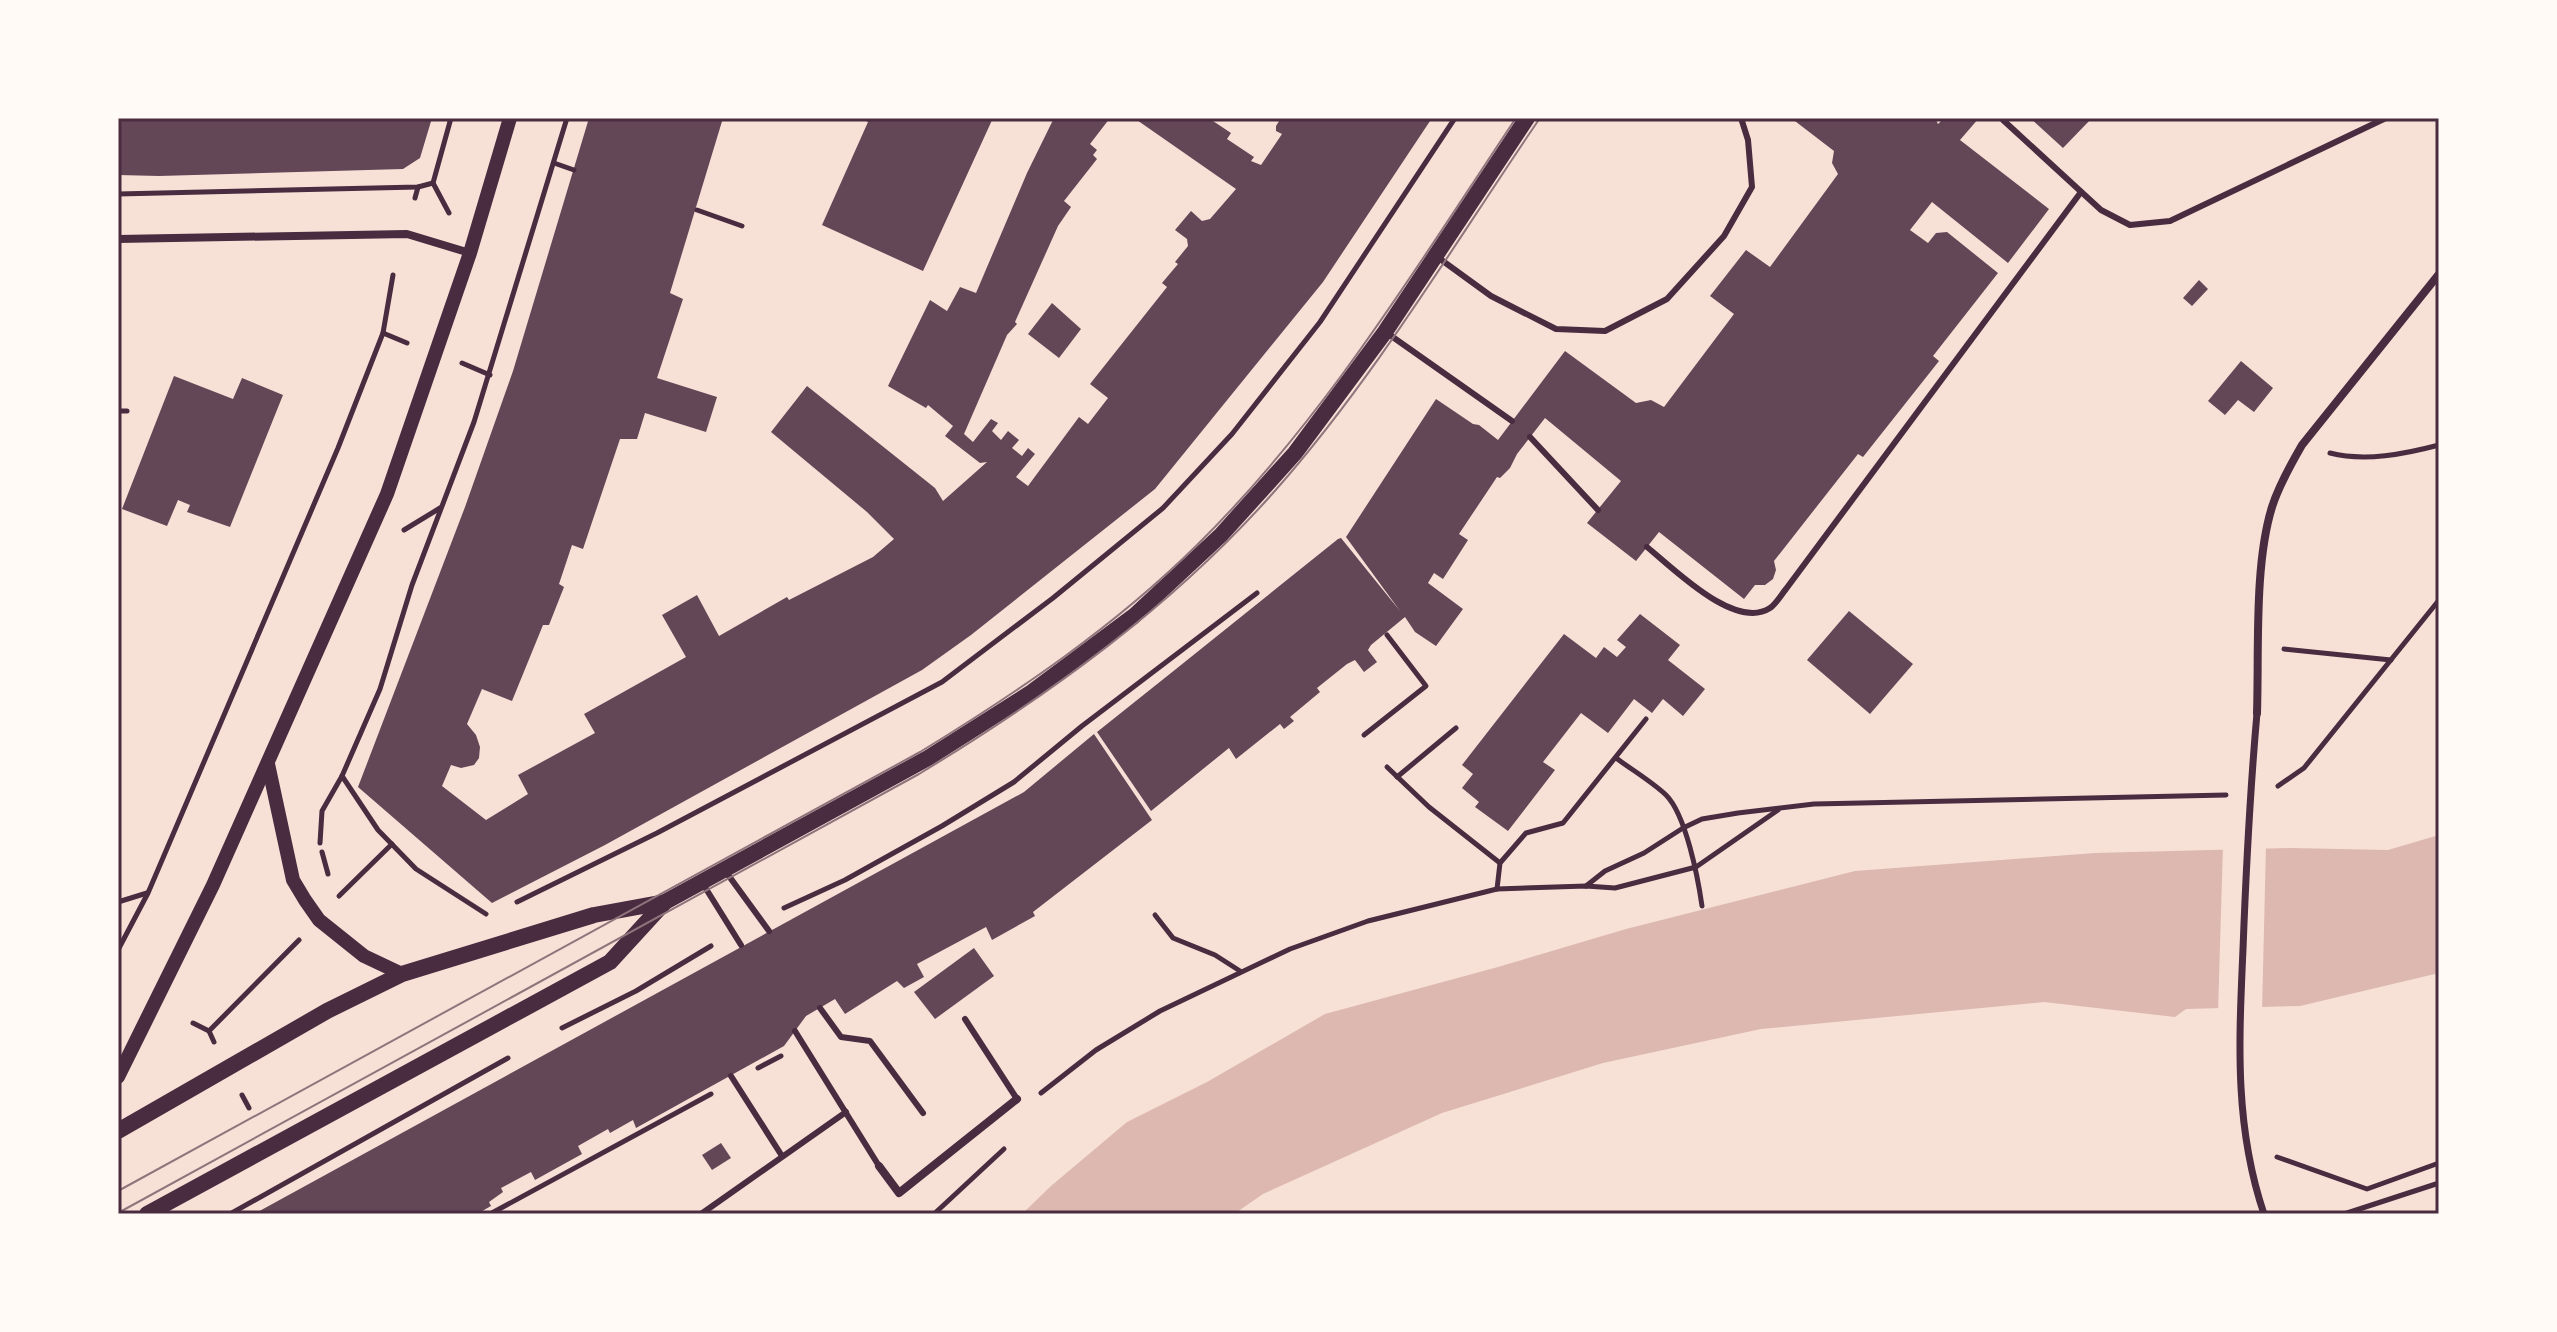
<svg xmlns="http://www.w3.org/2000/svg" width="2557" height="1332" viewBox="0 0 2557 1332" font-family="'PT Sans Narrow',sans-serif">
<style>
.water{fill:#dcb8b0}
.pier{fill:#f7e1d7}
.building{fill:#644757}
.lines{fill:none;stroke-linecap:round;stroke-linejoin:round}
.path{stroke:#4a2c40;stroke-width:5}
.service{stroke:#4a2c40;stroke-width:6}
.pedestrian{stroke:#4a2c40;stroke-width:7}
.minor{stroke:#4a2c40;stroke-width:8}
.tertiary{stroke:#4a2c40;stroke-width:14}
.secondary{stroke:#4a2c40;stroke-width:16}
.tram{stroke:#8f747c;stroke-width:2}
.neatline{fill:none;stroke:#4a2c40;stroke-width:3}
</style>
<rect width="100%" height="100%" fill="#f7e1d7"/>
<path class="water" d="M2439,835V973L2300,1006L2186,1009L2175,1017L2044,1002L1761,1029L1603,1063L1442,1113L1263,1194L1234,1214H1022L1051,1186L1127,1122L1207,1082L1325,1014L1498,967L1626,929L1855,871L2095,853L2291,848L2388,850Z"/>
<path class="pier" d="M2266,845L2262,1011L2218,1012L2223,846Z"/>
<g class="building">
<path d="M118,118H432L420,158L403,169L159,176L118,175Z"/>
<path d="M589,118H723L670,293L683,299L657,378L717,397L706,432L645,413L637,439H620L583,549L572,545L559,584L564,587L549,625H543L512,701L482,689L467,724L476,735L480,747L479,758L474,765L461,768L451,765L442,786L486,820L528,794L518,775L595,733L584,714L686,657L662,615L697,595L719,636L787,597L789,600L873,557L894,539L867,512L771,432L807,386L935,488L943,501L987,462L980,463L945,436L953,426L928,405L926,408L888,386L930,300L947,311L960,287L976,293L1027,173L1054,118H1110L1090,144L1097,150L1093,155L1097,159L1064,201L1071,207L1058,226L1015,322L1017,324L1007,335L964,434L973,442L991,419L998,423L992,431L1001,440L1008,431L1019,440L1012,448L1022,456L1028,448L1035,454L1016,477L1028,486L1079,417L1088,424L1108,398L1090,384L1167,287L1162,283L1178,264L1175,262L1188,246L1187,239L1175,230L1191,211L1202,221L1210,219L1236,189L1134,118H1204L1208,121L1210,119L1231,133L1227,139L1254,157L1251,161L1261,165L1282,134L1276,131V126L1281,118H1432L1323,282L1155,489L971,635L922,670L605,845L492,903L358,787L465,507L513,371Z"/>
<path d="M861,118H993L923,271L822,225L868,122Z"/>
<path d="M1791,118H1935L1938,124L1944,118H1979L1960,140L2049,209L2008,263L1932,202L1910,230L1928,243L1936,233L1947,232L1998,273L1933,356L1939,361L1863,457L1858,454L1774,561L1776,570L1773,579L1765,585H1755L1744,599L1659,532L1636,561L1587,523L1621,481L1545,418L1517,454L1510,468L1500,478L1497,477L1459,534L1468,540L1443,579L1434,573L1428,583L1463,609L1436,646L1415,632L1405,617L1371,645L1368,650L1377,662L1364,672L1355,660L1347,664L1317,688L1320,692L1290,717L1294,721L1284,729L1280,724L1236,759L1229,748L1151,811L1097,732L1176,669L1338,539L1341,538L1400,611L1346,537L1436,399L1473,424L1479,425L1498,440L1565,351L1636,403L1651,400L1664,407L1734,314L1710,296L1746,250L1770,267L1838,174L1832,163L1834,151Z"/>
<path d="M2030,118H2092L2063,148Z"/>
<path d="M2199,280L2208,289L2192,306L2183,298Z"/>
<path d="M1052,303L1081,329L1059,358L1028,334Z"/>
<path d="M2241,361L2273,388L2254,412L2238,400L2225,415L2208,401Z"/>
<path d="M174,376L233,399L242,378L283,395L230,527L187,512L190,505L178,500L167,526L122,509Z"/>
<path d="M1849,611L1913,664L1870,714L1807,660Z"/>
<path d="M1640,614L1680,645L1668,660L1705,689L1683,716L1663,699L1652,713L1634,699L1608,733L1581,713L1543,762L1555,770L1508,831L1475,807L1479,802L1462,788L1473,774L1462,765L1564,634L1596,658L1604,647L1617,657L1626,647L1617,640Z"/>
<path d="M1094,734L1152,820L1033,912L1035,916L992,940L986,927L917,964L924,977L904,988L897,981L845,1014L835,999L806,1016L784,1046L636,1128L633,1120L610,1133L608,1129L578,1146L582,1154L535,1180L531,1172L501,1188L503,1192L489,1202L491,1206L477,1214H254L1024,792Z"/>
<path d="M974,948L994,976L935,1019L914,992Z"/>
<path d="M721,1143L731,1158L712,1170L702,1155Z"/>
</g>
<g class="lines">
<g class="path">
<path d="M554,163L574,170"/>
<path d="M118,194L418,187L433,183"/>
<path d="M415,198L418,187"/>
<path d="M697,210L742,226"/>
<path d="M449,213L433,183L451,118"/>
<path d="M383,333L407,343"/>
<path d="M462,363L490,375"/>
<path d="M118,411H127"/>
<path d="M2330,453C2365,462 2405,454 2439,445"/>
<path d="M404,530L440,508"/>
<path d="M2284,649L2391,660"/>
<path d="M1364,735L1426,686L1387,635"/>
<path d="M1616,758C1632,770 1651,781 1666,795C1686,815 1698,878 1702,906"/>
<path d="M1387,767L1429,807L1500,863"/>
<path d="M342,776L378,830L416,869L486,914"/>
<path d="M1397,777L1456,728"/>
<path d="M2278,786L2304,768L2439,600"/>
<path d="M320,843L322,811L342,776L380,689L412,585L474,422L567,118"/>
<path d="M322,852L328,874"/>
<path d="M1586,886L1605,871L1644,853L1683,828L1702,819L1738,813L1814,804L2226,795"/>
<path d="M1497,889L1500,863L1526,833L1563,823L1646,719"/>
<path d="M339,896L392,844"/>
<path d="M118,902L147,893"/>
<path d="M517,902L657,833L942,682L1053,598L1163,508L1232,434L1320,322L1455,118"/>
<path d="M784,908L845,880L942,826L1014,782L1082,726L1257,593"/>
<path d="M1155,915L1173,938L1215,955L1240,971"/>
<path d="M118,950L148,893L338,448L383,333L393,275"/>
<path d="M193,1023L209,1031L214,1042"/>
<path d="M562,1028L636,991L711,946"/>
<path d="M209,1031L299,940"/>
<path d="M758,1068L781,1056"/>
<path d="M1041,1093L1096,1050L1160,1011L1290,949L1368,921L1497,889L1586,886L1615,888L1696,867L1778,810"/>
<path d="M242,1095L249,1108"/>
<path d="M2277,1157L2367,1189L2439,1163"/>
<path d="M230,1214L508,1058"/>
<path d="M490,1214L711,1094"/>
<path d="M934,1214L1004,1149"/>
<path d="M2344,1214L2439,1183"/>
</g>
<g class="service">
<path d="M2003,120L2101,210L2130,225L2170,221L2386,118"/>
<path d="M1436,256L1491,296L1556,329L1605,331L1667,299L1724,236L1752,187L1748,140L1741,118"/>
<path d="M1387,333L1512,421"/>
<path d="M1530,437L1598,510"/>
<path d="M1647,547C1673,568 1735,631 1770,608C1776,604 1781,595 1786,589L2081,192"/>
<path d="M726,872L769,931"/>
<path d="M703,884L741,945"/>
<path d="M820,1008L841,1037L870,1041L923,1113"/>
<path d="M965,1019L1017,1099"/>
<path d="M795,1031L879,1166"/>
<path d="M731,1076L782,1156"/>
<path d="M701,1214L846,1112"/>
</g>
<path class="pedestrian" d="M2257,713C2250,792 2246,870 2243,949C2239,1041 2234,1125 2264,1214"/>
<g class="minor">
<path d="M118,239L407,234L470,253"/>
<path d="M2257,713C2259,651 2254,565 2272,507C2279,485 2291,464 2302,445L2439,274"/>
<path d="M879,1166L899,1193L1017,1099"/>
</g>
<g class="tertiary">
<path d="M268,764L293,880L305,900L319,920L364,956L402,974"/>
<path d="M118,1077L213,885L387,494L470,253L510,118"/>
</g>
<g class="secondary">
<path d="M118,1131L327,1011L402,974L594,915L665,902L928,758L1032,692L1134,616L1221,535L1295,453L1385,332L1527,118"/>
<path d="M147,1214L610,962L665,902"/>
</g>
<g class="tram">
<path d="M118,1191L920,752C1018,692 1114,627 1197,545C1324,420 1417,266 1516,118"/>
<path d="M118,1213L919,774C1049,695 1172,607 1273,493C1375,378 1454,244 1540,118"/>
</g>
</g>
<rect width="2557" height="1332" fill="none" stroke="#fffaf5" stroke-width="240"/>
<rect x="120" y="120" width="2317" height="1092" class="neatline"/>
</svg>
